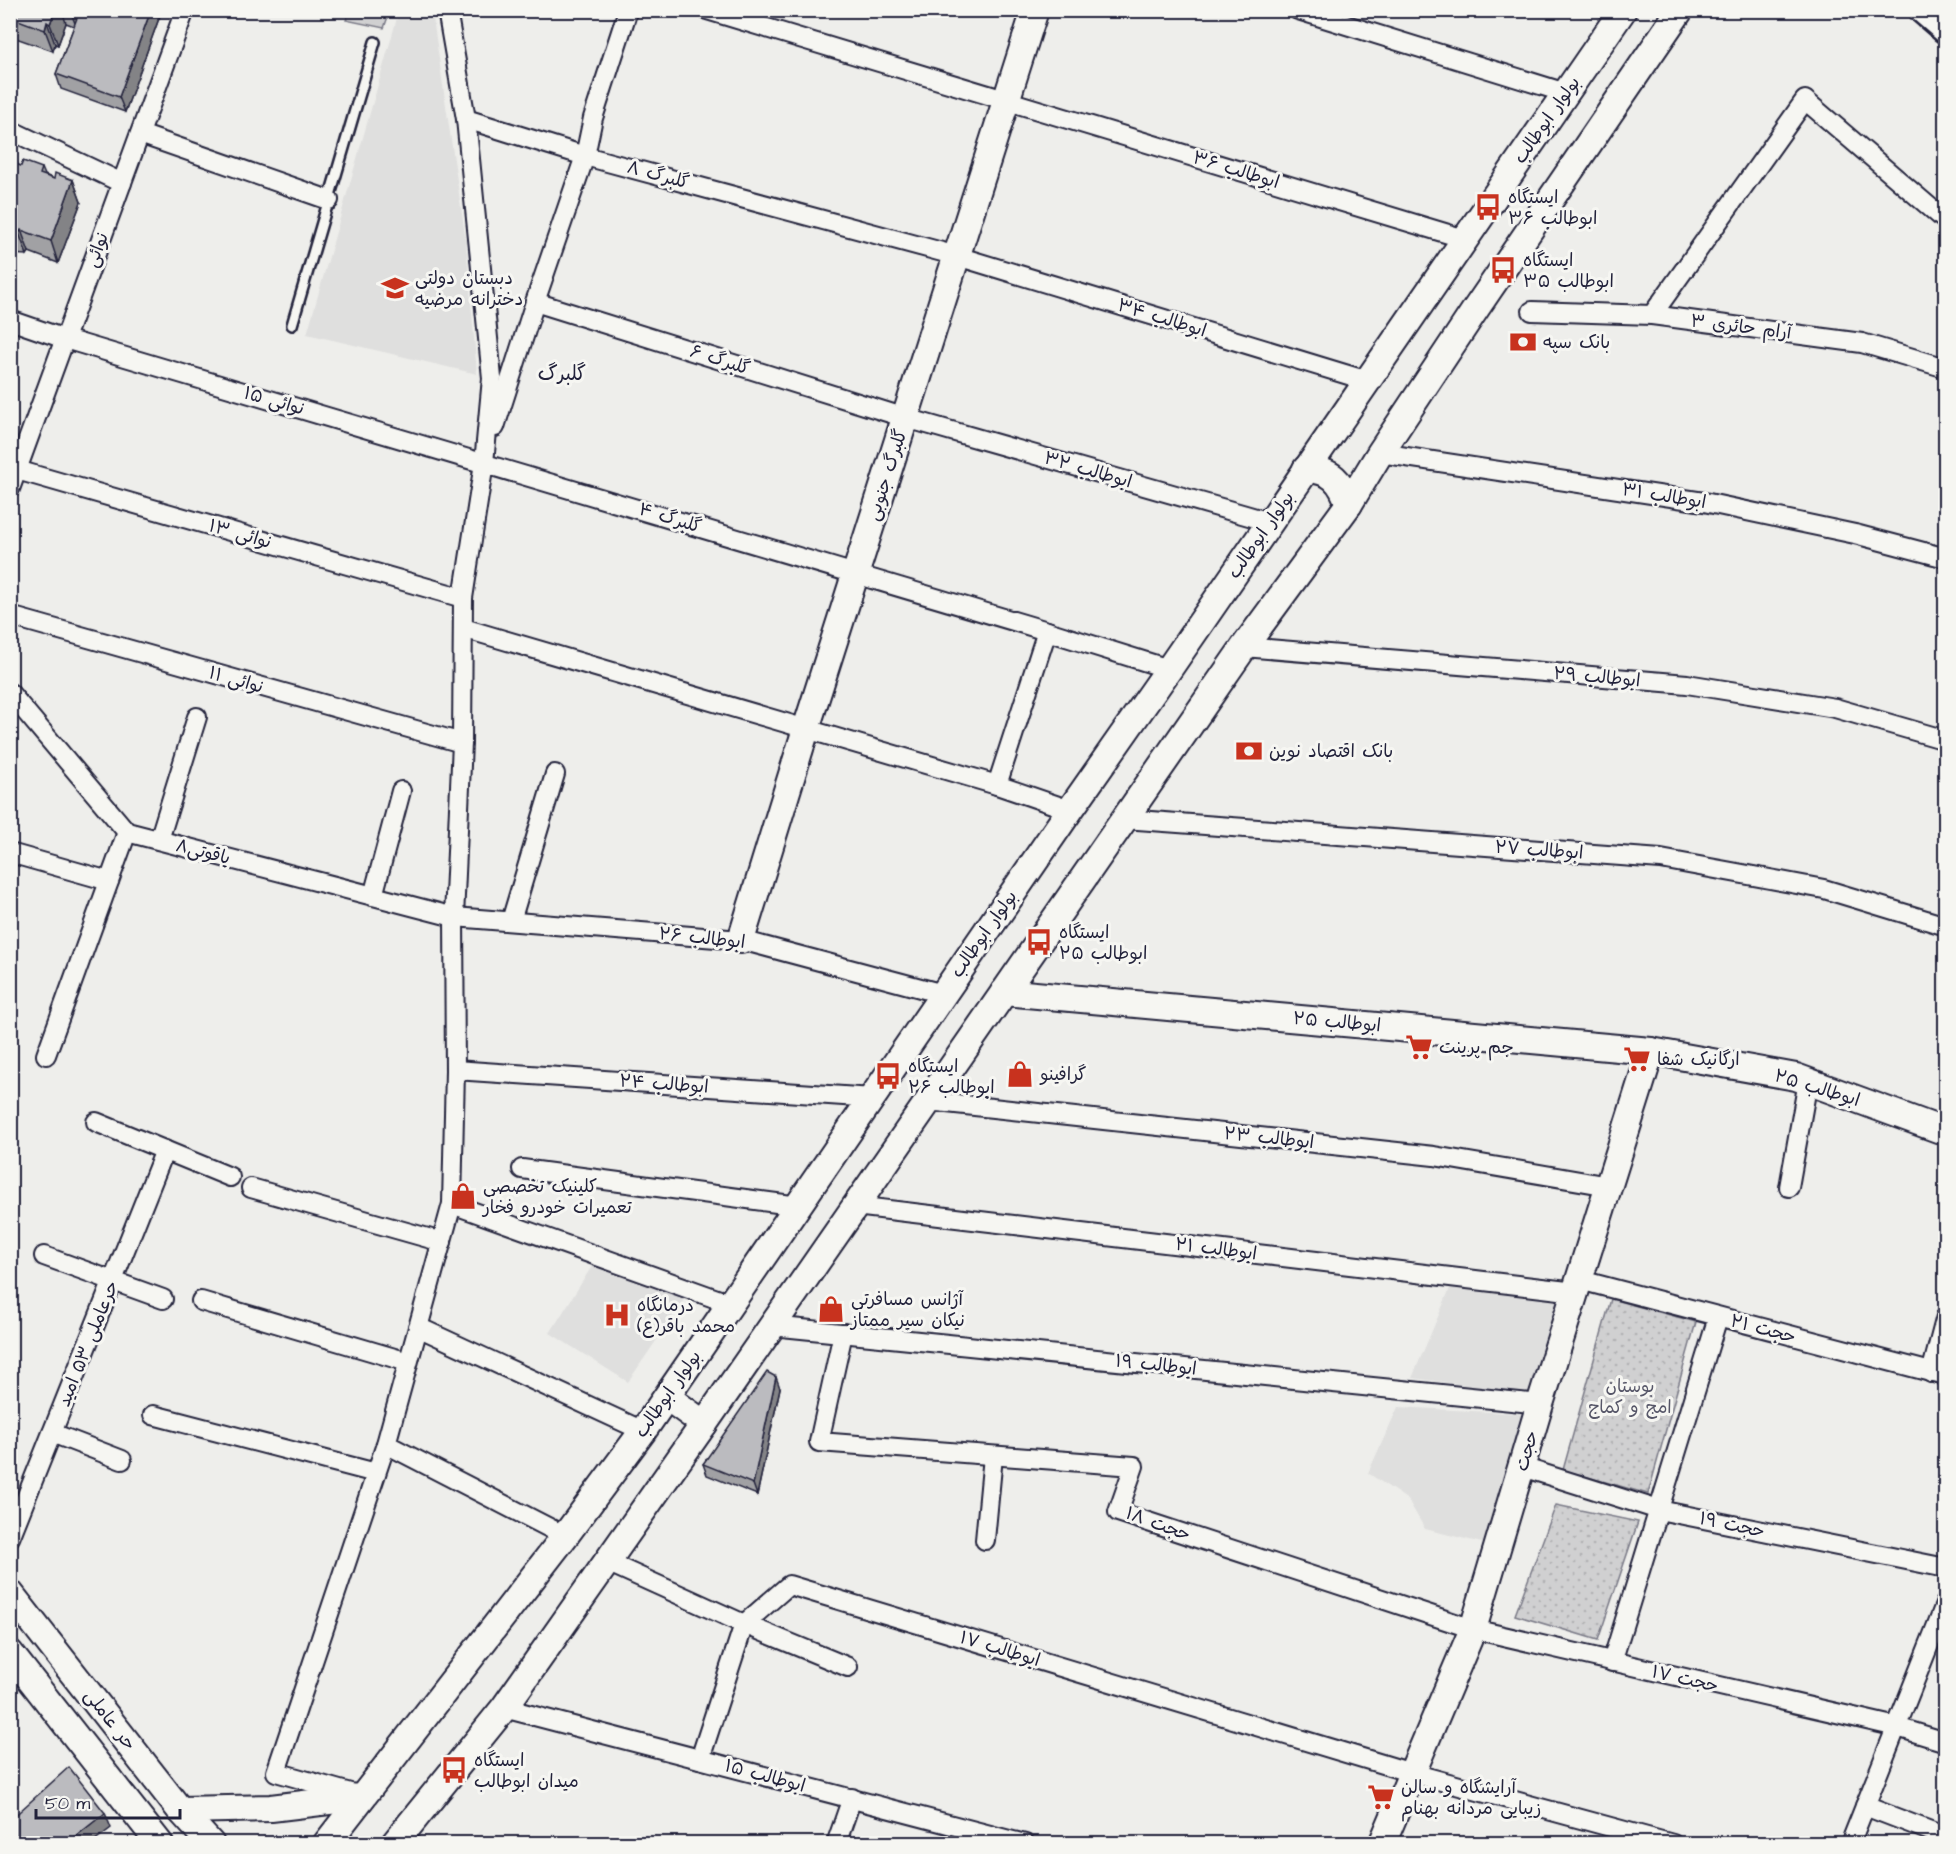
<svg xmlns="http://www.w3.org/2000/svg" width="1956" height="1854" viewBox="0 0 1956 1854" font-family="'Architects Daughter','Playpen Sans Arabic',sans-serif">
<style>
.built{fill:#dfdfde}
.grass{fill:url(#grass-dots);stroke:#797986;stroke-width:1.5}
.pitch{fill:#d0d0d1;stroke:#797986;stroke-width:1.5}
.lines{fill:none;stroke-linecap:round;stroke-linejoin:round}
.lane-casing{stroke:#22223b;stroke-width:14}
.street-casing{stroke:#22223b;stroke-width:22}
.secondary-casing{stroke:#22223b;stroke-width:30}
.primary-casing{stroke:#22223b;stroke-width:33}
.lane{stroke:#f6f6f2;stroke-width:9}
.street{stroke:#f6f6f2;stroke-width:18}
.secondary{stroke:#f6f6f2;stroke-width:26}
.primary{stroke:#f6f6f2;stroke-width:28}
.wall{fill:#a1a1a4;stroke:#22223b;stroke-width:1.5}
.shaded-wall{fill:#838386;stroke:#22223b;stroke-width:1.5}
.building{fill:#bbbbbf;stroke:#22223b;stroke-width:1.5}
.labels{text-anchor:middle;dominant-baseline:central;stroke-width:6;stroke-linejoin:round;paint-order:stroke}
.street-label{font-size:18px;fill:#22223b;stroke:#f6f6f2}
.poi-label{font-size:18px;fill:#22223b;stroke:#f6f6f2;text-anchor:start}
.park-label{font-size:18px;fill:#565668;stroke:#f6f6f2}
.neighbourhood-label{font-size:20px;fill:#22223b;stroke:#f6f6f2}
</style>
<defs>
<pattern id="grass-dots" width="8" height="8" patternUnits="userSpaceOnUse" patternTransform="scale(1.5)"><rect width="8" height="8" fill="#d0d0d1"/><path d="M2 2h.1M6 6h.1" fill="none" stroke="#b2b2b4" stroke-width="1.8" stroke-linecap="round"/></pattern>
</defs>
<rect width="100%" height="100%" fill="#eeeeeb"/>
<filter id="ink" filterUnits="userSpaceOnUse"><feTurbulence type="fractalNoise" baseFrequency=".0167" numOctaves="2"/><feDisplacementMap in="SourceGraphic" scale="12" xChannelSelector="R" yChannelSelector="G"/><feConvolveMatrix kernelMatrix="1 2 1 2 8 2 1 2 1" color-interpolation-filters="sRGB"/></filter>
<g filter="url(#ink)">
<g class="built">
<path d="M399,11H416L433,18L466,241L477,374L307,334Z"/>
<path d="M594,1263L686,1297L628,1382L550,1333Z"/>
<path d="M1451,1286L1566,1300L1532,1394L1412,1378Z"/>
<path d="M1398,1407L1528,1414L1486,1544L1425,1529L1408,1500L1368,1473Z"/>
</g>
<g class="grass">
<path d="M1611,1299L1696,1322L1648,1494L1563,1470Z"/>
<path d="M1556,1505L1638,1522L1598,1640L1515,1615Z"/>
</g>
<path class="pitch" d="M350,11V10L390,11L384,28L346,20Z"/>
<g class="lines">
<defs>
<path id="lane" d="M292,325L375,42"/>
<g id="street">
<path d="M447,10L466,119L585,156L957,256L1368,381"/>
<path d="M707,10L1465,239"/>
<path d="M1298,10L1566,93"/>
<path d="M10,130L122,183"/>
<path d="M140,134L329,200"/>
<path d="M535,302L906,418L1270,522"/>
<path d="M1532,311L1652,315L1862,343L1946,368"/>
<path d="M1652,315L1805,100L1946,221"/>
<path d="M10,320L65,339L1047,631L1169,669"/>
<path d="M495,427L535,302L585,156L593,118L628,10"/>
<path d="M1380,453L1704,502L1855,534L1946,558"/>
<path d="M10,468L463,598"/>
<path d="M10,489L185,10"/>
<path d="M10,616L462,743"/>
<path d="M463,628L997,785L1070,810"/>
<path d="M1244,647L1687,684L1835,708L1946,740"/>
<path d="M10,693L127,832L454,917L741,940L943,994"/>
<path d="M997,785L1047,631"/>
<path d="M1124,819L1661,859L1824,889L1946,926"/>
<path d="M159,840L197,717"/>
<path d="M10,853L109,881"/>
<path d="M373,896L401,791"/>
<path d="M511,921L555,774"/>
<path d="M46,1055L127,832"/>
<path d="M455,1070L873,1098"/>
<path d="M928,1101L1434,1156L1609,1186"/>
<path d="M96,1122L230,1177"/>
<path d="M522,1169L799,1206"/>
<path d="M1789,1187L1808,1081"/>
<path d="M251,1188L442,1242"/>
<path d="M452,1204L731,1304"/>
<path d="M855,1206L1576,1292"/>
<path d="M44,1256L163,1299"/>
<path d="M1580,1280L1946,1376"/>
<path d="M201,1301L408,1362"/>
<path d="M772,1326L1540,1404"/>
<path d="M418,1327L643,1431"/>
<path d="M843,1333L819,1442L1134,1466L1118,1512L1473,1629L1897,1727L1946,1742"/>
<path d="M1931,1373L1946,1316"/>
<path d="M153,1415L376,1473"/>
<path d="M52,1433L122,1460"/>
<path d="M386,1444L565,1536"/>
<path d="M1522,1467L1659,1510L1946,1568"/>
<path d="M10,1538L165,1150"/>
<path d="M985,1540L993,1456"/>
<path d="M607,1562L744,1624L848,1667"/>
<path d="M744,1624L789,1585L1412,1773L1673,1844"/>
<path d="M1612,1662L1718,1317"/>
<path d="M504,1708L1025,1844"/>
<path d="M700,1759L744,1624"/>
<path d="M354,1794L276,1772L386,1444L452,1204L455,1070L454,917L462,743L463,598L484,463L492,378L466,119"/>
<path d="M1865,1806L1946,1837"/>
<path d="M836,1844L852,1798"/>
<path d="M1850,1844L1946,1602"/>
</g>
<g id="secondary">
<path d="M1306,469C1332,470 1341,481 1349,504"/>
<path d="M741,940L806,729L1035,10"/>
<path d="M1004,992L1651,1051L1796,1077L1946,1132"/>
<path d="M667,1397L704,1424"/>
<path d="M10,1593L180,1810L211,1844"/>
<path d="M10,1653L160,1844"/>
<path d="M180,1810L271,1808L362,1797"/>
<path d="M326,1844L565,1536L643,1431L1070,810L1169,669L1623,10"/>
<path d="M394,1844L504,1708L704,1424L1244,647L1349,504L1380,453L1477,307L1680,10"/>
<path d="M1382,1844L1473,1629L1540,1404L1651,1051"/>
</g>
<path id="primary" d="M1924,10L1946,29"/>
</defs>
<use href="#lane" class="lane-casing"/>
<use href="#street" class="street-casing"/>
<use href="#secondary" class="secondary-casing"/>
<use href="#primary" class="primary-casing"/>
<use href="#lane" class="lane"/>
<use href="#street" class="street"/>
<use href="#secondary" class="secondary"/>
<use href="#primary" class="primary"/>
</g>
<g class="wall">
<path d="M10,10H162L125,112L61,89L56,74L74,26L66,23L58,45L55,44L53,51L10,36Z"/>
<path d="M10,151L14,155L18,165L21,166L42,168L45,175L54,179L73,180L81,202L58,263L29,252L27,255L10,254Z"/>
<path d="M780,1388L757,1495L707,1475L703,1464Z"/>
</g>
<g class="shaded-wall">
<path d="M55,10H62L66,23L58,45L50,24Z"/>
<path d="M70,10H81L76,26Z"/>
<path d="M151,10H162L125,112L119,97Z"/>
<path d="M47,22L55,44L53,51L45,30Z"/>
<path d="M14,155L22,177L10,161V158Z"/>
<path d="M73,180L81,202L58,263L51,241Z"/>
<path d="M21,230L29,252L27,255L19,233Z"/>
<path d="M776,1377L780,1388L757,1495L753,1484Z"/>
<path d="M105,1813L111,1828L90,1844H66Z"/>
</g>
<g class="building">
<path d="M10,10H55L50,24L47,22L45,30L10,17Z"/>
<path d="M80,10H151L119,97L56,74Z"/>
<path d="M10,151L14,155L10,158Z"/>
<path d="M10,159L15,164L21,166L23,161L42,168L40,174L54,179L55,173L73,180L51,241L21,230L19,233H10Z"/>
<path d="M767,1372L776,1377L753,1484L703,1464Z"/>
<path d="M69,1767L105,1813L66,1844H10V1820Z"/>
</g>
</g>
<defs>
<symbol id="bus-bare" viewBox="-9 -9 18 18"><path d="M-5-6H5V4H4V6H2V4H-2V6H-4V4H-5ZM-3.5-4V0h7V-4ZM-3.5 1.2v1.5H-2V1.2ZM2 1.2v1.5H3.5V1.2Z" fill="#c8321e" stroke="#f6f6f2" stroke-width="2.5" paint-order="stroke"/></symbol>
<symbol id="school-bare" viewBox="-9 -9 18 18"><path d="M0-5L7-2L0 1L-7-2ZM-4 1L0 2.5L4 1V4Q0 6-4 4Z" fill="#c8321e" stroke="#f6f6f2" stroke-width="2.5" paint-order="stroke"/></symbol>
<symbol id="bank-bare" viewBox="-9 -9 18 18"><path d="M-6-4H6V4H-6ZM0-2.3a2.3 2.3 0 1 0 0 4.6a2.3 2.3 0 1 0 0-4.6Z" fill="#c8321e" stroke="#f6f6f2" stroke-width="2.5" paint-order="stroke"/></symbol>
<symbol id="supermarket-bare" viewBox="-9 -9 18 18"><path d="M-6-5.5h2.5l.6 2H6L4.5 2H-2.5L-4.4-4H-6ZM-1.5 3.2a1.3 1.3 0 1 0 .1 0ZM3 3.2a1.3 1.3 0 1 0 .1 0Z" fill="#c8321e" stroke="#f6f6f2" stroke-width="2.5" paint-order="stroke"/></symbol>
<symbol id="shop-bare" viewBox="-9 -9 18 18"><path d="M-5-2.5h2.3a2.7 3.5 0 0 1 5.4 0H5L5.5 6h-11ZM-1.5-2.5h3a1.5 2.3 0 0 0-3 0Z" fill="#c8321e" stroke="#f6f6f2" stroke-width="2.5" paint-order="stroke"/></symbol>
<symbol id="hospital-bare" viewBox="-9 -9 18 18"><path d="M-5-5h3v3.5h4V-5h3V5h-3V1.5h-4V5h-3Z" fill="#c8321e" stroke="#f6f6f2" stroke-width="2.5" paint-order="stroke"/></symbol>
</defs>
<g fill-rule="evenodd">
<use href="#bus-bare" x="1469" y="188" width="38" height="38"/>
<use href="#bus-bare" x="1484" y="251" width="38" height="38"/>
<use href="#school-bare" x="376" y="269" width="38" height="38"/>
<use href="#bank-bare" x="1504" y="323" width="38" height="38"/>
<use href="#bank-bare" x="1230" y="732" width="38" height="38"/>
<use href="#bus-bare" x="1020" y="923" width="38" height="38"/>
<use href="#supermarket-bare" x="1400" y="1028" width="38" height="38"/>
<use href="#supermarket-bare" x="1618" y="1040" width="38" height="38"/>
<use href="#shop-bare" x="1001" y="1055" width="38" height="38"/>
<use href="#bus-bare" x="869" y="1057" width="38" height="38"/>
<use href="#shop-bare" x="444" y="1177" width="38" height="38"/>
<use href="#shop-bare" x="812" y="1290" width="38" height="38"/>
<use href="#hospital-bare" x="598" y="1296" width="38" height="38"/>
<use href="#bus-bare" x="435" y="1751" width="38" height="38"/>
<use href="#supermarket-bare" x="1362" y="1778" width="38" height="38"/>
</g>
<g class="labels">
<g class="street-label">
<text transform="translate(1547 120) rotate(-55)">بولوار ابوطالب</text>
<text transform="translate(1236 170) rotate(17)">ابوطالب ۳۶</text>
<text transform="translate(658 175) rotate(15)">گلبرگ ۸</text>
<text transform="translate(97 250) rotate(-70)">نوائی</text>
<text transform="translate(1162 318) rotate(17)">ابوطالب ۳۴</text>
<text transform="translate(1741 327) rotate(7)">آرام حائری ۳</text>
<text transform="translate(720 360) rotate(18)">گلبرگ ۶</text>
<text transform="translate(274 401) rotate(16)">نوائی ۱۵</text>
<text transform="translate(1088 470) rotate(16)">ابوطالب ۳۲</text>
<text transform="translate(887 475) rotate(-72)">گلبرگ جنوبی</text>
<text transform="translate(1664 496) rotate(9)">ابوطالب ۳۱</text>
<text transform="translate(670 518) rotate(17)">گلبرگ ۴</text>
<text transform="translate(240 534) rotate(16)">نوائی ۱۳</text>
<text transform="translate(1261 535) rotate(-55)">بولوار ابوطالب</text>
<text transform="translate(1597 677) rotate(5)">ابوطالب ۲۹</text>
<text transform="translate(236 680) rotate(16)">نوائی ۱۱</text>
<text transform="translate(1539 850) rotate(4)">ابوطالب ۲۷</text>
<text transform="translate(203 852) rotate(14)">یاقوتی۸</text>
<text transform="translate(984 934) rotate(-55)">بولوار ابوطالب</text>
<text transform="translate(702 938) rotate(6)">ابوطالب ۲۶</text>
<text transform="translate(1337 1022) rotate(5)">ابوطالب ۲۵</text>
<text transform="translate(664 1084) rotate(4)">ابوطالب ۲۴</text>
<text transform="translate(1817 1088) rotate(17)">ابوطالب ۲۵</text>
<text transform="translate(1269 1138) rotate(6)">ابوطالب ۲۳</text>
<text transform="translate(1216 1249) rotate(7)">ابوطالب ۲۱</text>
<text transform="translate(1763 1329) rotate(15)">حجت ۲۱</text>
<text transform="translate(88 1344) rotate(-68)">حرعاملی ۵۳ امید</text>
<text transform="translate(1156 1365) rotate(6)">ابوطالب ۱۹</text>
<text transform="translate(668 1394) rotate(-55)">بولوار ابوطالب</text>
<text transform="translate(1527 1451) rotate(-74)">حجت</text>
<text transform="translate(1158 1524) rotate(20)">حجت ۱۸</text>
<text transform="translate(1732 1525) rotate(12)">حجت ۱۹</text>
<text transform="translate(1000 1649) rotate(17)">ابوطالب ۱۷</text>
<text transform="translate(1685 1679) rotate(13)">حجت ۱۷</text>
<text transform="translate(110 1720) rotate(52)">حر عاملی</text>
<text transform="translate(765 1776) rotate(15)">ابوطالب ۱۵</text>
</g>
<g class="poi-label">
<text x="1508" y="197">ایستگاه<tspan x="1508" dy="21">ابوطالب ۳۶</tspan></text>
<text x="1523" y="260">ایستگاه<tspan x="1523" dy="21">ابوطالب ۳۵</tspan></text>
<text x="415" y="278">دبستان دولتی<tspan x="415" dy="21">دخترانه مرضیه</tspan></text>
<text x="1543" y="342">بانک سپه</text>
<text x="1269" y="751">بانک اقتصاد نوین</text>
<text x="1059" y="932">ایستگاه<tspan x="1059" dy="21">ابوطالب ۲۵</tspan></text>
<text x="1439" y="1047">جم پرینت</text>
<text x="1657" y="1059">ارگانیک شفا</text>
<text x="908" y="1066">ایستگاه<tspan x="908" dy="21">ابوطالب ۲۶</tspan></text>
<text x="1040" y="1074">گرافینو</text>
<text x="483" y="1186">کلینیک تخصصی<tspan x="483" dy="21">تعمیرات خودرو فخار</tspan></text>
<text x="851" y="1299">آژانس مسافرتی<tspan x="851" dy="21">نیکان سیر ممتاز</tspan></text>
<text x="637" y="1305">درمانگاه<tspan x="637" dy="21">محمد باقر(ع)</tspan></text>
<text x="474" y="1760">ایستگاه<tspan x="474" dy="21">میدان ابوطالب</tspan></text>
<text x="1401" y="1787">آرایشگاه و سالن<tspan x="1401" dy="21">زیبایی مردانه بهنام</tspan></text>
</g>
<g class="park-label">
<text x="1630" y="1386">بوستان<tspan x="1630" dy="21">امج و کماج</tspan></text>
</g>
<g class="neighbourhood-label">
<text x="562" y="374">گلبرگ</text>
</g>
</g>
<rect width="1956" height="1854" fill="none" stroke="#f6f6f2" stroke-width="36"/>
<rect x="18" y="18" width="1920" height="1818" fill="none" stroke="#22223b" stroke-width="2" filter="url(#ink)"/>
<path d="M36 1809v9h144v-9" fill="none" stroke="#22223b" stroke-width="3"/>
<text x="45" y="1809" font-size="18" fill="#22223b" stroke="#f6f6f2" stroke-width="4.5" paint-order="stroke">50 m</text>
</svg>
